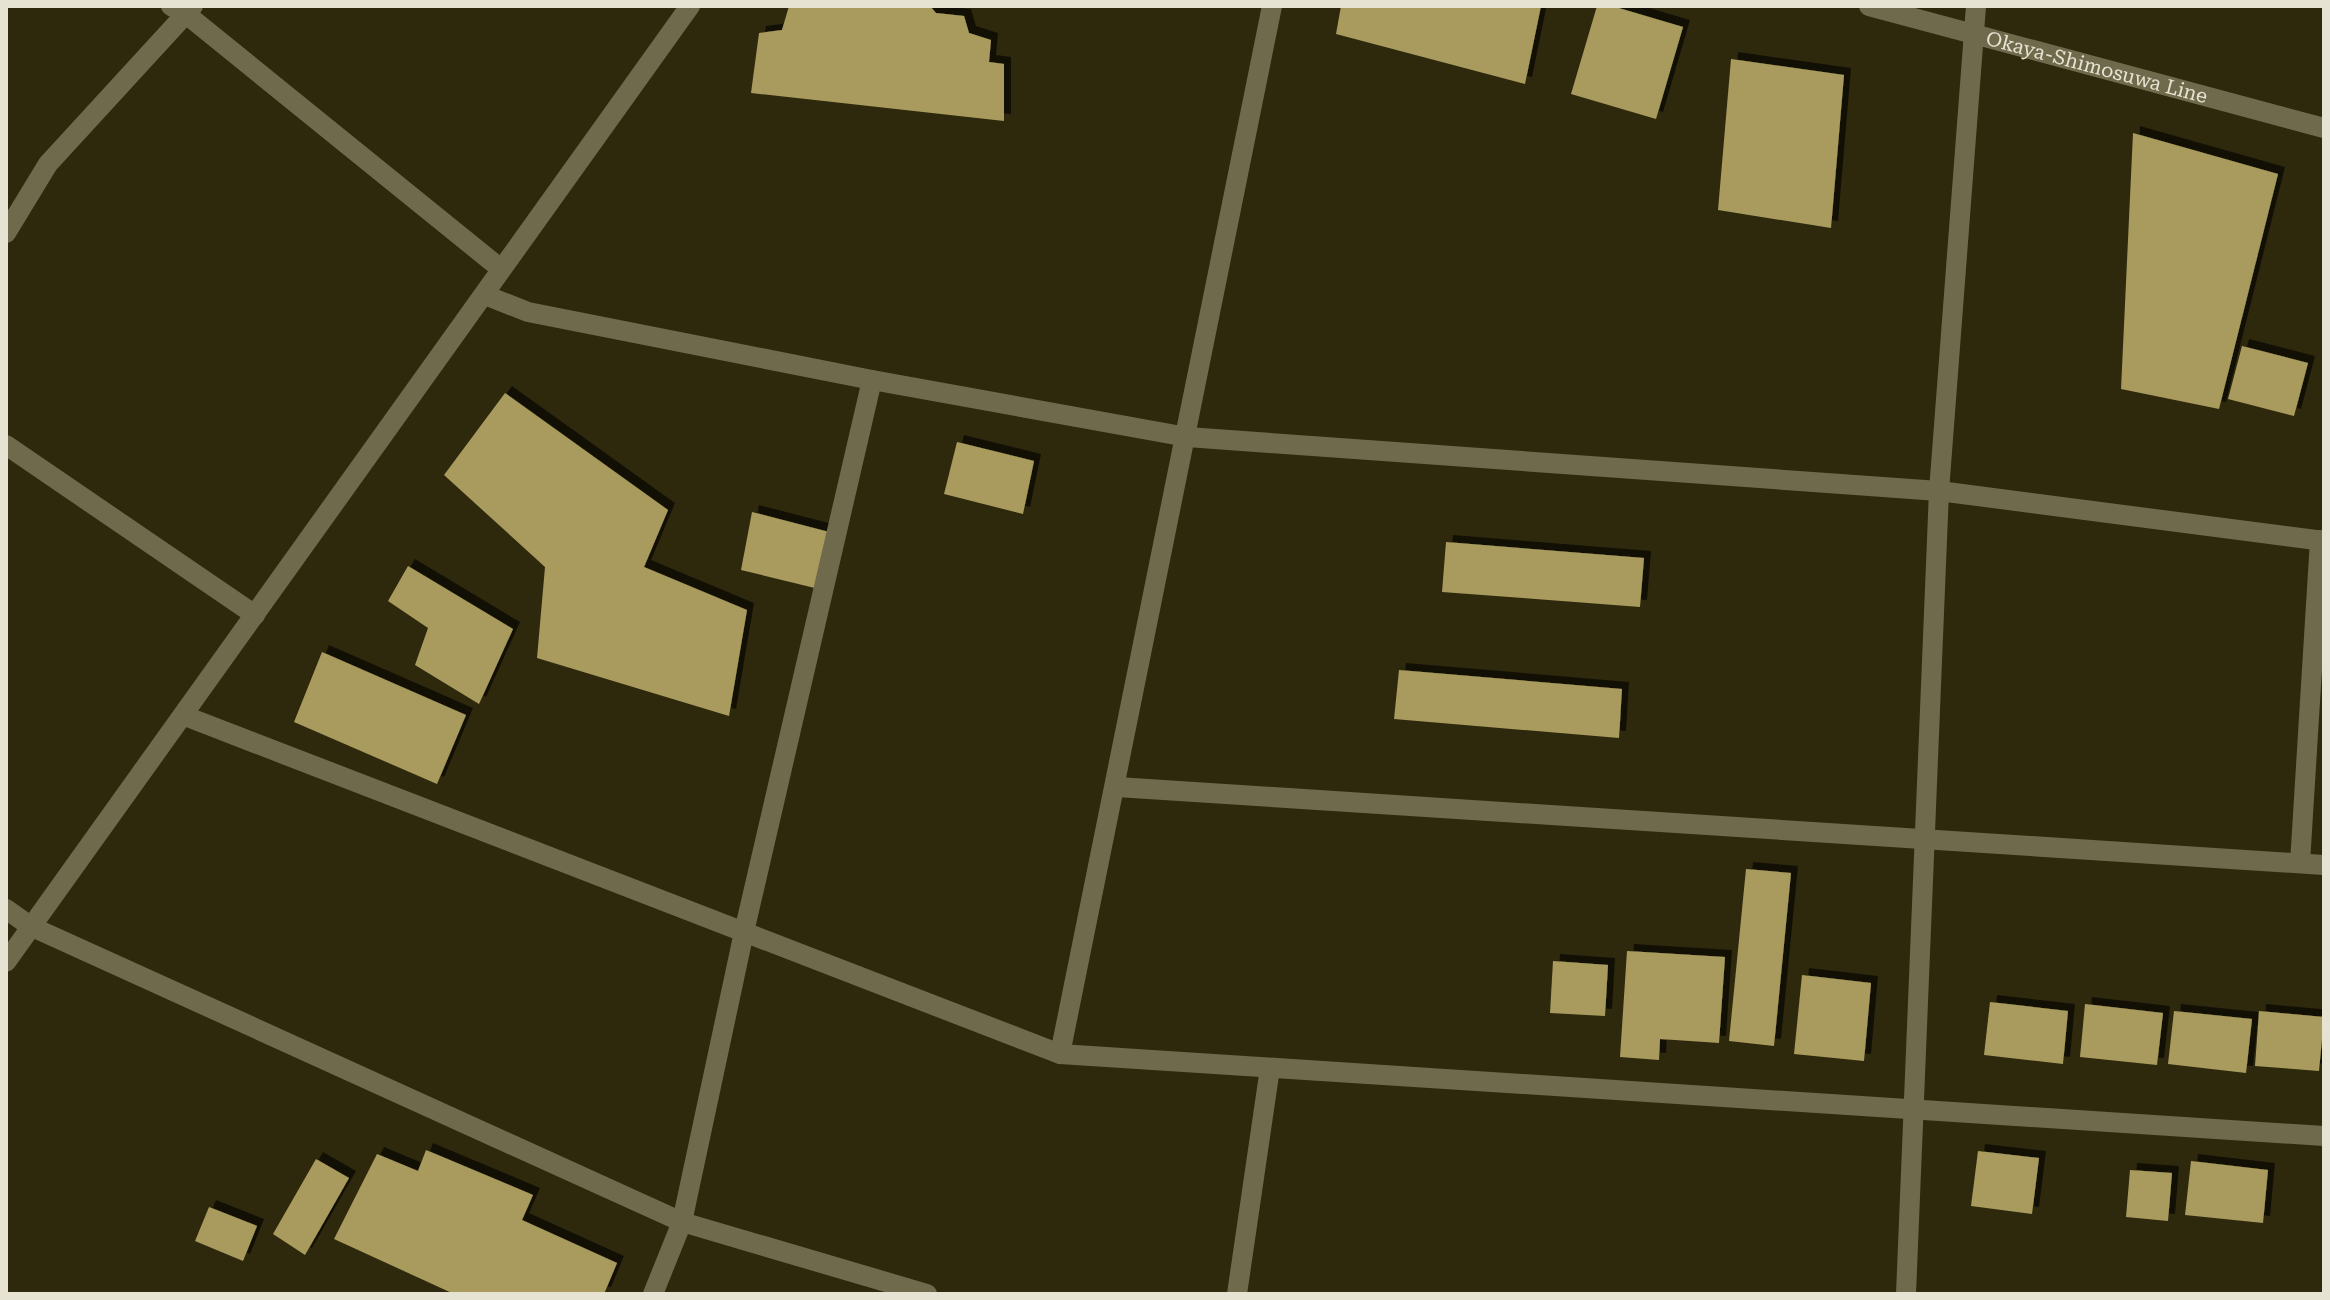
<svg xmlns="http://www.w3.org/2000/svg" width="2330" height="1300" viewBox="0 0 2330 1300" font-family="'Roboto Serif',serif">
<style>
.building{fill:#a89b5d;filter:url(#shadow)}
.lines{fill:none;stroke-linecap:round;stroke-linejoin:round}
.street{stroke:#706a4d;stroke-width:20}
.secondary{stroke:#706a4d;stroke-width:20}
.labels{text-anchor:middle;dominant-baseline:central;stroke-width:8;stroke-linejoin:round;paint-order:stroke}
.street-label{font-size:20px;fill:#e6e3d3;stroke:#2e280d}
</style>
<defs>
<filter id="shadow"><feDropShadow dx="7" dy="-7" stdDeviation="0" flood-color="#0009"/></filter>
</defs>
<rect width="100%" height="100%" fill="#2e280d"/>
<g class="building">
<path d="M789,6H930L936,13L964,16L969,33L991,40L989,62L1004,64V121L751,93L759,33L782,30Z"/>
<path d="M1341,6H1541L1525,84L1336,34Z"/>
<path d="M1597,6H1612L1683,27L1656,119L1571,94Z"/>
<path d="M1731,59L1844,75L1831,228L1718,210Z"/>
<path d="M2133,133L2278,174L2219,409L2121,389Z"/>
<path d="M2242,346L2308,363L2294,416L2228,399Z"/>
<path d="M505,393L668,510L644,567L747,610L729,716L537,658L545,567L444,475Z"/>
<path d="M957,442L1034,461L1023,514L944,494Z"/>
<path d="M752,512L833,533L823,590L741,570Z"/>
<path d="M1446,542L1644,558L1640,607L1442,592Z"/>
<path d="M408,566L513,629L479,704L415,665L428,628L388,601Z"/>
<path d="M322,652L466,715L437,784L294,722Z"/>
<path d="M1399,670L1622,689L1619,738L1394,719Z"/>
<path d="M1746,869L1791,873L1774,1046L1729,1041Z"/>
<path d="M1627,951L1725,957L1719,1043L1660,1039L1659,1060L1620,1057Z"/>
<path d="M1553,961L1608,965L1605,1016L1550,1013Z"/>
<path d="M1802,975L1871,983L1864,1061L1794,1054Z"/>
<path d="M1990,1002L2068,1011L2063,1064L1984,1055Z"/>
<path d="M2085,1004L2163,1013L2157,1065L2080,1057Z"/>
<path d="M2174,1011L2252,1019L2246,1073L2168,1064Z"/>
<path d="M2259,1011L2324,1017L2319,1071L2255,1066Z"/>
<path d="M426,1150L533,1195L522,1220L617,1263L604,1294H454L334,1239L377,1154L418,1171Z"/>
<path d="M1978,1151L2039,1158L2032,1214L1971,1206Z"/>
<path d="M316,1159L349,1178L305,1255L273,1234Z"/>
<path d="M2191,1161L2268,1170L2263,1223L2185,1215Z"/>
<path d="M2130,1170L2172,1173L2168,1221L2126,1217Z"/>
<path d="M209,1207L257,1226L243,1261L195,1241Z"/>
</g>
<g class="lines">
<g class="street">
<path d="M171,6L186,14L501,269"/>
<path d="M6,233L48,164L193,6"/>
<path d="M485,295L528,312L872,380L1187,437L1939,491L2324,541"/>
<path d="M6,445L255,615"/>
<path d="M185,716L1060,1054L2324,1136"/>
<path d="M1117,787L2324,865"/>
<path d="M2300,863L2320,540"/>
<path d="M6,909L30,926L682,1222L927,1294"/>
<path d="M1060,1054L1272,6"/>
<path d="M653,1294L682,1222L744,932L872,380"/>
<path d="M1237,1294L1270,1068"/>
<path d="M1906,1294L1939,491L1976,6"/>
</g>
<g class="secondary">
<path id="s1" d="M1869,6L2324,128"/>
<path d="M6,962L690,6"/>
</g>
</g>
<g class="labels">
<g class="street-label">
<text stroke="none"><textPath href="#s1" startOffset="236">Okaya-Shimosuwa Line</textPath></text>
</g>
</g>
<rect width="2330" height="1300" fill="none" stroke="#e6e3d3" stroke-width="16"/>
</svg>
